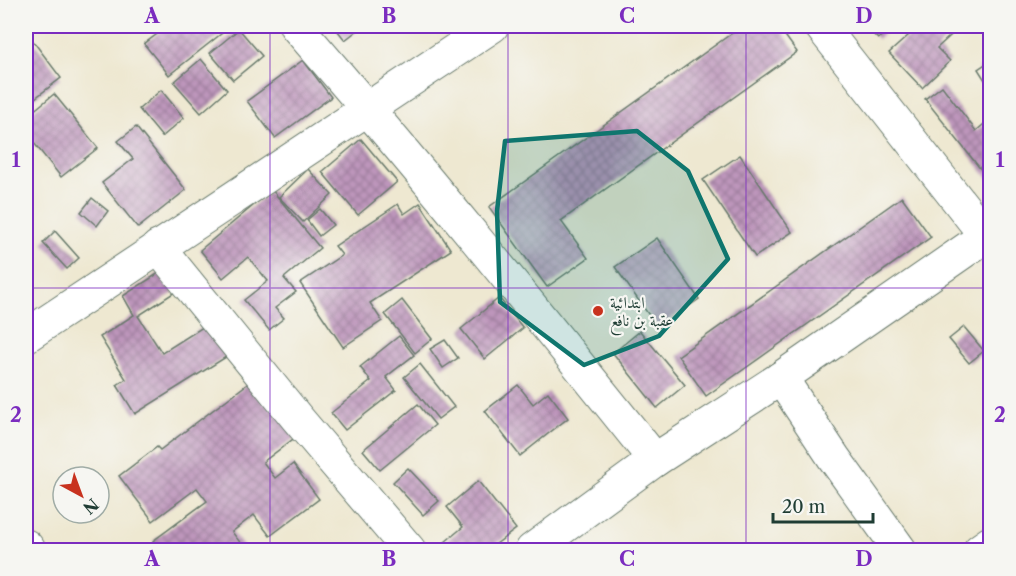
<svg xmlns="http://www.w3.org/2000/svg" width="1016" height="576" viewBox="0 0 1016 576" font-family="'Libre Caslon Text',Amiri,serif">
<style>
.building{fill:url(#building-cross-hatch)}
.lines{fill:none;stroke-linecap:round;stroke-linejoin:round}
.minor-casing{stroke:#67796b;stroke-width:35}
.major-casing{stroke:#67796b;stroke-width:35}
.minor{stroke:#fff;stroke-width:33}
.major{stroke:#fff;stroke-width:33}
.marked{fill:#0f766e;fill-opacity:0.2;stroke:#0f766e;stroke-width:4.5;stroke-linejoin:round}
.grid{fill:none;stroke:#7b2cbf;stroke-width:1.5;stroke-opacity:0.55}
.poi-dot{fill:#c8321e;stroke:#f6f6f2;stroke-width:2}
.labels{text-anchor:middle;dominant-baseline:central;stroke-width:4.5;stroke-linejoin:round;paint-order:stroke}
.poi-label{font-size:16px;fill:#1f3d34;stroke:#f6f6f2;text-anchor:start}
.neatline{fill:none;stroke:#7b2cbf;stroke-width:2}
.grid-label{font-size:20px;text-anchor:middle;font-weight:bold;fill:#7b2cbf}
</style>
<defs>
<pattern id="building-cross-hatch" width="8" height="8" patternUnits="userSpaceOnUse" patternTransform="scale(1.5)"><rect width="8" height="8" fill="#be96bc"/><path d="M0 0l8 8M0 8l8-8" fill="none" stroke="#9a7c9a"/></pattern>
</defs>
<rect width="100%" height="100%" fill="#f6f6f2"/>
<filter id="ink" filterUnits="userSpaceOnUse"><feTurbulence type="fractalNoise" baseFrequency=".0167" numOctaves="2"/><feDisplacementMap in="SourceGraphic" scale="12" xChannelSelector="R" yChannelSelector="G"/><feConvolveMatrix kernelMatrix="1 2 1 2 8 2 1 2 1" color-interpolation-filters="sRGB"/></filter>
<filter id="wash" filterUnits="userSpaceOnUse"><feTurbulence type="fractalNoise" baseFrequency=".008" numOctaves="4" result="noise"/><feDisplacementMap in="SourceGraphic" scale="24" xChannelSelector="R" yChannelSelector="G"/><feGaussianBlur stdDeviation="1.35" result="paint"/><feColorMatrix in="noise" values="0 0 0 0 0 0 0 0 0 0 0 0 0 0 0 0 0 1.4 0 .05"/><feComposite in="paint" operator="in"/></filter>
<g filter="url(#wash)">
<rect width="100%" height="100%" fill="#eee8d1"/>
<g id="blocks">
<g class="building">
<path d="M168,26H231L169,75L144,44Z"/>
<path d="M334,26H363L345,40Z"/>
<path d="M742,26H778L797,52L561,221L588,258L547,287L489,207Z"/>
<path d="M865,26H892L878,39Z"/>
<path d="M919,26H961L937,48L950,61L922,88L889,53Z"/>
<path d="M239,29L262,56L233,80L210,53Z"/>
<path d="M30,37L61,78L26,105V41Z"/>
<path d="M201,59L227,90L201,113L174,82Z"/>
<path d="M303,60L331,97L275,138L247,101Z"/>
<path d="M990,61V88L978,69Z"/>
<path d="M942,86L976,131L990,119V181L925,99Z"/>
<path d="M161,90L184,118L162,137L139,109Z"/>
<path d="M54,94L98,148L61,177L26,133V117Z"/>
<path d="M136,127L186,190L138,228L102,183L133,159L118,141Z"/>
<path d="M361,139L397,182L358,215L322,172Z"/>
<path d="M740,155L792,232L755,257L703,180Z"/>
<path d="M308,169L332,195L303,222L279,197Z"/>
<path d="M272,190L320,248L284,278L296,292L275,308L284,318L269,330L244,300L268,281L248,257L223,278L200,250Z"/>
<path d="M902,197L931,237L706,396L678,356Z"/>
<path d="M92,198L108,211L97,226L81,212Z"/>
<path d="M420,203L451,250L370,303L382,321L343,347L300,283L342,255L335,246L398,204L404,214Z"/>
<path d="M320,209L333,225L319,236L307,220Z"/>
<path d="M55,231L79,258L67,269L43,243Z"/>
<path d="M657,238L699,299L658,328L615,267Z"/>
<path d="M162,271L175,292L138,316L162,353L206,325L226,357L135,414L117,385L126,379L100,337L134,315L123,296Z"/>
<path d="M499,298L523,328L485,359L461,329Z"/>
<path d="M402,300L432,339L415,353L385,314Z"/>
<path d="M964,327L984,351L969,363L949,339Z"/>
<path d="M640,331L685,385L657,408L613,353Z"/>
<path d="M399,336L414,355L386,377L396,390L345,430L331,413L371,381L360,367Z"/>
<path d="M445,340L458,358L443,368L430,349Z"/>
<path d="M420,364L454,407L438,419L404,377Z"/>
<path d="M254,379L297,436L263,462L275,478L293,464L319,499L270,536L254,515L232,532L246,550H160L153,541L207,501L197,488L153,521L119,476L157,447L160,450Z"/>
<path d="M518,385L533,404L548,392L568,418L520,456L485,411Z"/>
<path d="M418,404L435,425L380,470L363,450Z"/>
<path d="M408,468L439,501L423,515L393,482Z"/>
<path d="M478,481L516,529L488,550H453L445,542L463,527L447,507Z"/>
</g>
</g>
</g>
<g filter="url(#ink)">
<use href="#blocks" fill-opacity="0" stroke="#67796b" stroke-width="1.5"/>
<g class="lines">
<defs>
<g id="minor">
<path d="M296,26C419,167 537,313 655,460"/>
<path d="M821,26L986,236"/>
<path d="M158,247L297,418L409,550"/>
<path d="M26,336L492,26"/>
<path d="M781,378L834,458L900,550"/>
<path d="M532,550L655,460L781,378L990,233"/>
<path d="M980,550L990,543"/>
</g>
<path id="major" d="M26,546L29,550"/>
</defs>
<use href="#minor" class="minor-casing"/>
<use href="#major" class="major-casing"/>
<use href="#minor" class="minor"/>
<use href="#major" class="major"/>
</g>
</g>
<path class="marked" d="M637,131L688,171L728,259L659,336L584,365L500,302L497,211L505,141Z"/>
<path class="grid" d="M270,26V550M508,26V550M746,26V550M26,288H990"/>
<circle class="poi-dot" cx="598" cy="311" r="6"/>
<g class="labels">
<g class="poi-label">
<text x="610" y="302">ابتدائية<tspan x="610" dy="18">عقبة بن نافع</tspan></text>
</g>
</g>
<rect width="1016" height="576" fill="none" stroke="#f6f6f2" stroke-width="66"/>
<g transform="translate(81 495) rotate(139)"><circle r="28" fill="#f6f6f2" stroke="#a0aca6" stroke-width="1.5"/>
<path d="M0-4.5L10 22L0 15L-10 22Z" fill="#c8321e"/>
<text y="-9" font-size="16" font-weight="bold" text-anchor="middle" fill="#1f3d34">N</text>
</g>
<path d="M773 513v9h100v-9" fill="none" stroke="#1f3d34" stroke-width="3"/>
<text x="782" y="513" font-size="18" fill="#1f3d34" stroke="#f6f6f2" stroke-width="4.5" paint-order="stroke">20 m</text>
<rect x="33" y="33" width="950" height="510" class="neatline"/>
<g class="grid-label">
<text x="152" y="23">A</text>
<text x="389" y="23">B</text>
<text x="627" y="23">C</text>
<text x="864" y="23">D</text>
<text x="16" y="167">1</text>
<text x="1000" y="167">1</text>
<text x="16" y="422">2</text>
<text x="1000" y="422">2</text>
<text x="152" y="566">A</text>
<text x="389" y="566">B</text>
<text x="627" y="566">C</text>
<text x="864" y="566">D</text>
</g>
</svg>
